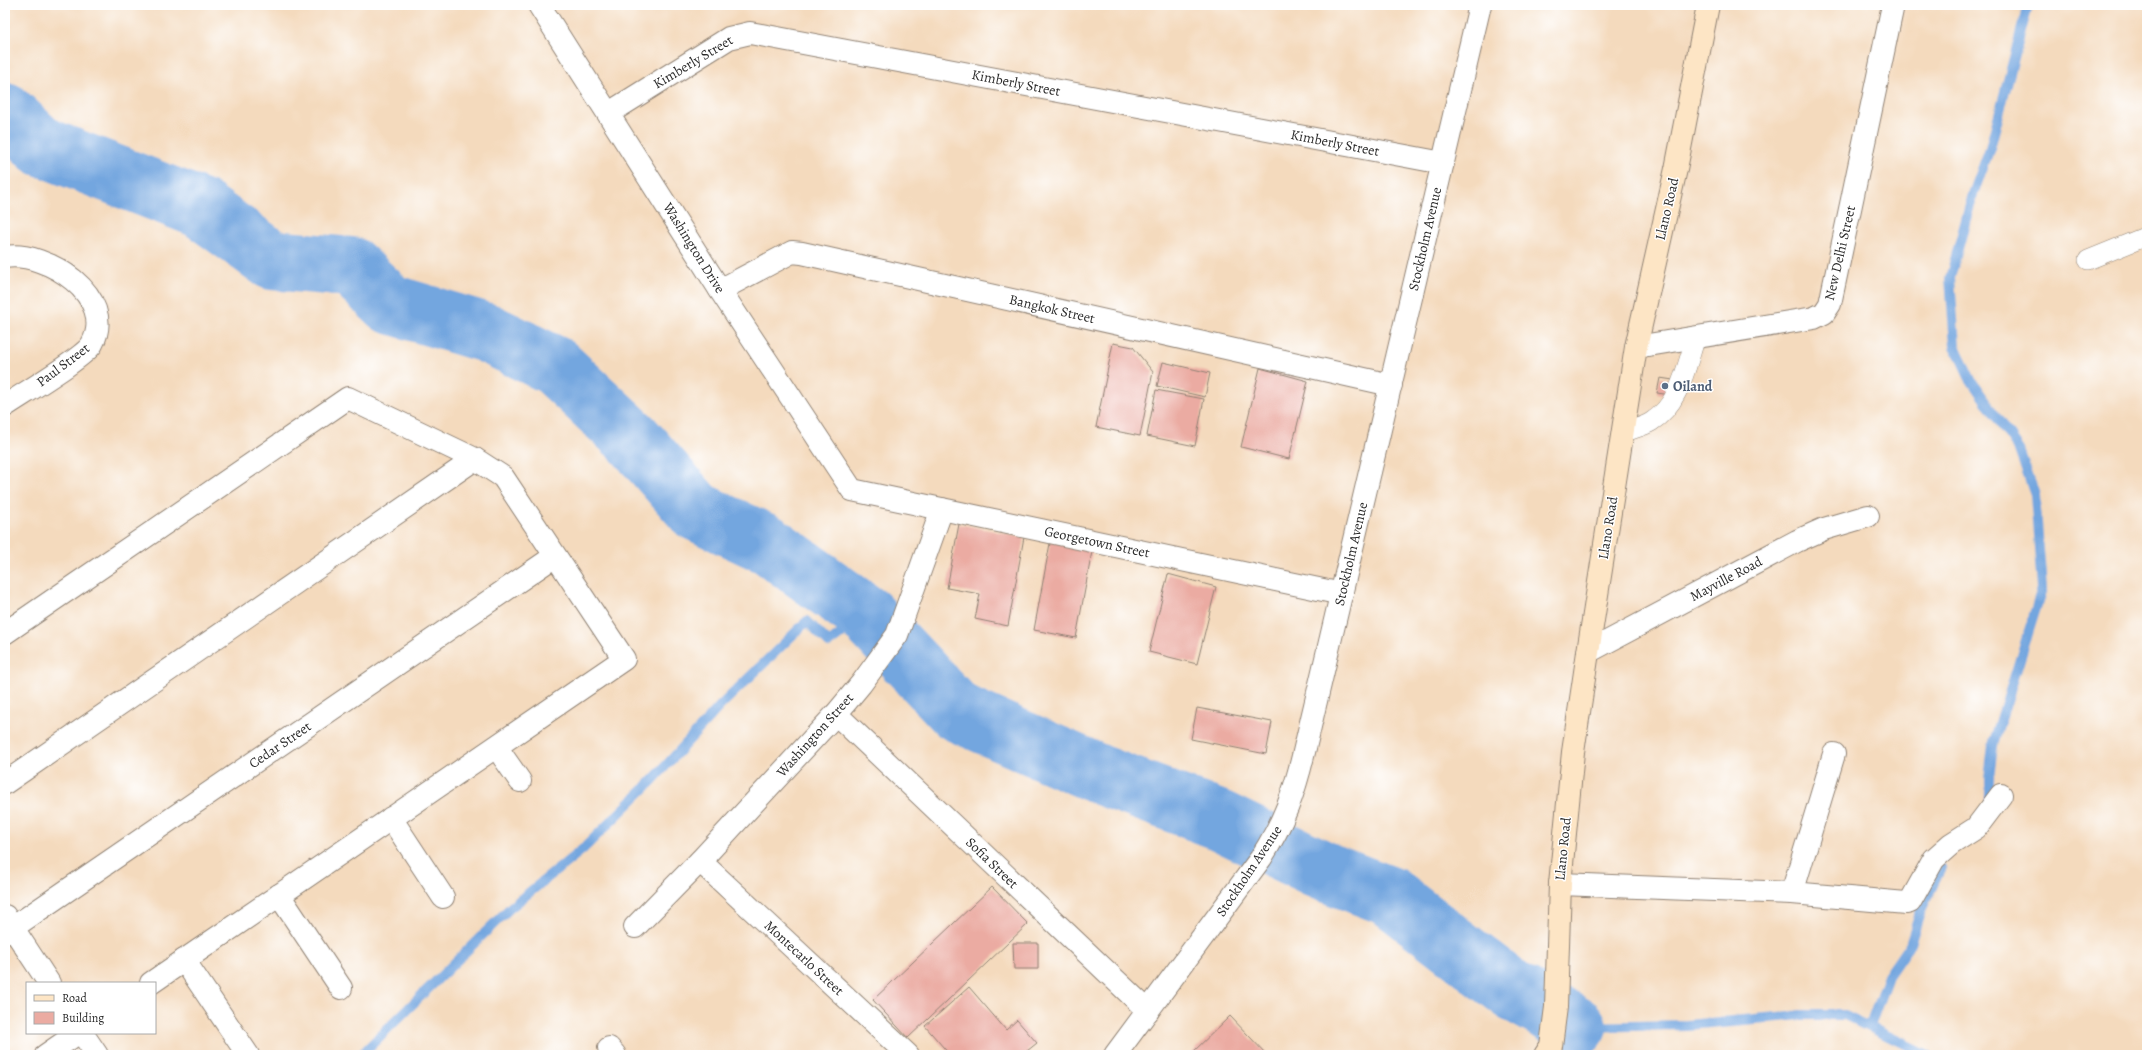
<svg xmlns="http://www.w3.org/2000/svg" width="2152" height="1060" viewBox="0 0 2152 1060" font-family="Alegreya,serif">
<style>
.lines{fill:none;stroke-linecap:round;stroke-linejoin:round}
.stream{stroke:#73a6df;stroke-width:10}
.river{stroke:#73a6df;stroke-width:60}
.building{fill:#ebaba2}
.lane-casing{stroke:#908274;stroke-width:20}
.street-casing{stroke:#908274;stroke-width:24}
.secondary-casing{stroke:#908274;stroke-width:24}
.lane{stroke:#fff;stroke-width:19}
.street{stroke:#fff;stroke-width:22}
.secondary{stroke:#fde5c5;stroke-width:22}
.service-dot{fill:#5c6f8a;stroke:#fff;stroke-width:1.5}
.labels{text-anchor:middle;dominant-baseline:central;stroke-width:3;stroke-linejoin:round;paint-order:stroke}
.street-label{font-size:14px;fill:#2b2b2b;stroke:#fff}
.service-label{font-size:14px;font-weight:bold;fill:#4e5e75;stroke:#fff;text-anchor:start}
</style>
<rect width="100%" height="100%" fill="#fff"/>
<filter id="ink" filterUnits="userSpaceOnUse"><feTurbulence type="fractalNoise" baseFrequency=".025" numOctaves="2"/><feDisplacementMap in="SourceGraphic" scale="8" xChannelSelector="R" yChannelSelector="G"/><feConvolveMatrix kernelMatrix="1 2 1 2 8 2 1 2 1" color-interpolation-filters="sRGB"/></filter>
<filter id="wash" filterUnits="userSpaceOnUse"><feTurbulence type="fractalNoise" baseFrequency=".012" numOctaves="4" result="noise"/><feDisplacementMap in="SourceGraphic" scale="16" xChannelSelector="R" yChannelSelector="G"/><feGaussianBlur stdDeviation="0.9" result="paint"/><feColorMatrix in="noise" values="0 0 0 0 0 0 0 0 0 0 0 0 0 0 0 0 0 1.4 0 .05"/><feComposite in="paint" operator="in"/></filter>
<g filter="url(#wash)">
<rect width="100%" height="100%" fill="#f4dabd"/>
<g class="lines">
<g class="stream">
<path d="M1989,803V778L1993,745L2042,589L2035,495L2019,450L1971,380L1955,346L1950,278L1973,194L1990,148L2028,5"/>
<path d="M1870,1026L1888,976L1910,944L1921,910L1941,868"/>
<path d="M1577,1027L1687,1025L1801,1015H1845L1927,1055"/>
<path d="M361,1055L510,908L583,849L652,781L720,706L807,621L829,643L866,615"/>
</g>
<path class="river" d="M5,112L41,146L200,208L272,260L351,267L390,304L487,333L555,366L633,439L696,511L769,545L866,615L957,712L1098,774L1219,820L1326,872L1389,896L1513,991L1577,1027"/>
</g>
<g id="blocks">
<g class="building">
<path d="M1113,343L1133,347L1153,372L1140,436L1096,427Z"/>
<path d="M1163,362L1210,373L1205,397L1157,386Z"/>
<path d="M1260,368L1308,381L1289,459L1241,447Z"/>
<path d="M1660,378L1673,380L1671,395L1657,393Z"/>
<path d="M1156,390L1204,399L1195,446L1147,436Z"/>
<path d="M959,524L1024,537L1008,626L975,619L980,594L947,588Z"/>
<path d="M1051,538L1093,546L1076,638L1034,630Z"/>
<path d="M1168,574L1216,587L1197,664L1149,652Z"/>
<path d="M1197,708L1272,722L1266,754L1191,739Z"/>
<path d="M992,887L1028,924L908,1038L873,1000Z"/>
<path d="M1013,943H1038V969H1014Z"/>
<path d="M969,987L1006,1030L1017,1020L1037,1043L1027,1051L1031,1055H950L925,1026Z"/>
<path d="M1230,1016L1267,1055H1190Z"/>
</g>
</g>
</g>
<g filter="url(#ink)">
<use href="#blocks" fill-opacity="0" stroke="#908274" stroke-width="1"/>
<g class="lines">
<defs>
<g id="lane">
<path d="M2088,260L2147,236"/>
<path d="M1623,433C1632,429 1643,427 1651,422C1680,404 1686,367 1696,337"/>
</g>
<g id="street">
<path d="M539,5L720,290L852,490L1342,594"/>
<path d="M609,113L729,38L750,33L1443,163"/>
<path d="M5,257C46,250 118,297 92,344C85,357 21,395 5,406"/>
<path d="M720,290L792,252L802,253L1391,385"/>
<path d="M1636,347L1814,318L1824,313L1830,304L1893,5"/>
<path d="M5,633L348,398L475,459L503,477L624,659L151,983"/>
<path d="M1588,652L1797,541L1824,529L1868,516"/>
<path d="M836,714L1148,1011"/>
<path d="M497,748L520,781"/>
<path d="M5,783L475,459"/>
<path d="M391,818L443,897"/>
<path d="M700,861L908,1055"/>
<path d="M1560,884L1792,893L1906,903L1910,902L1934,859L1951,844L1976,828L2001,795"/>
<path d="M1792,893L1834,754"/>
<path d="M279,895L341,988"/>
<path d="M5,916L49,983"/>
<path d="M635,927L700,861L836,714L861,684L897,635L942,509"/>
<path d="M5,933L555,556"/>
<path d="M184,960L248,1055"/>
<path d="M82,1033L97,1055"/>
<path d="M609,1048L615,1055"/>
<path d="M46,1055L78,1033"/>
<path d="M1115,1055L1261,858C1284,822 1294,794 1304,752L1480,5"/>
</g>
<path id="secondary" d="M1545,1055L1551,1046L1556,1007L1560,884L1573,752L1588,652L1636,347L1676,169L1708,5"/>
</defs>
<use href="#lane" class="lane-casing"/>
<use href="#street" class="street-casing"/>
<use href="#secondary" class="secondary-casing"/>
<use href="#lane" class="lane"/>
<use href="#street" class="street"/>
<use href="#secondary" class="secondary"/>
</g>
</g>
<circle class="service-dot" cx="1665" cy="386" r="4"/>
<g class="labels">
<g class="street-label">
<text transform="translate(693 62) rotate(-31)">Kimberly Street</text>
<text transform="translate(1016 83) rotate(11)">Kimberly Street</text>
<text transform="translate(1335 143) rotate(11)">Kimberly Street</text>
<text transform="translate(1667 209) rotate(-77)">Llano Road</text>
<text transform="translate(1425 239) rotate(-77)">Stockholm Avenue</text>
<text transform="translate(694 248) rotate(58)">Washington Drive</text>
<text transform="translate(1840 253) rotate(-77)">New Delhi Street</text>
<text transform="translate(1052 309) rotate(13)">Bangkok Street</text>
<text transform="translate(63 365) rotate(-37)">Paul Street</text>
<text transform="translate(1608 528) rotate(-81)">Llano Road</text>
<text transform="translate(1097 542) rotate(12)">Georgetown Street</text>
<text transform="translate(1351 554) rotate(-77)">Stockholm Avenue</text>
<text transform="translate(1726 579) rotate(-28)">Mayville Road</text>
<text transform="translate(815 735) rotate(-48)">Washington Street</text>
<text transform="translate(280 745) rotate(-34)">Cedar Street</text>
<text transform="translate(1563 849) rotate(-84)">Llano Road</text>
<text transform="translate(992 863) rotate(44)">Sofia Street</text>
<text transform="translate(1249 871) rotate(-56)">Stockholm Avenue</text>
<text transform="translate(804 958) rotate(43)">Montecarlo Street</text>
</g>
<g class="service-label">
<text x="1673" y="386">Oiland</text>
</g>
</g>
<rect width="2152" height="1060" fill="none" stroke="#fff" stroke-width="20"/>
<rect x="26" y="982" width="130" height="52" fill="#ffffff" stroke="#aaaaaa"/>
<rect x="34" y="995" width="20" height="6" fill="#fde5c5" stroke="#aaaaaa"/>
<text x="62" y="1002" font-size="12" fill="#2b2b2b">Road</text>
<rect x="34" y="1012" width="20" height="12" fill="#ebaba2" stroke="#aaaaaa"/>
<text x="62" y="1022" font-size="12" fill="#2b2b2b">Building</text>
</svg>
